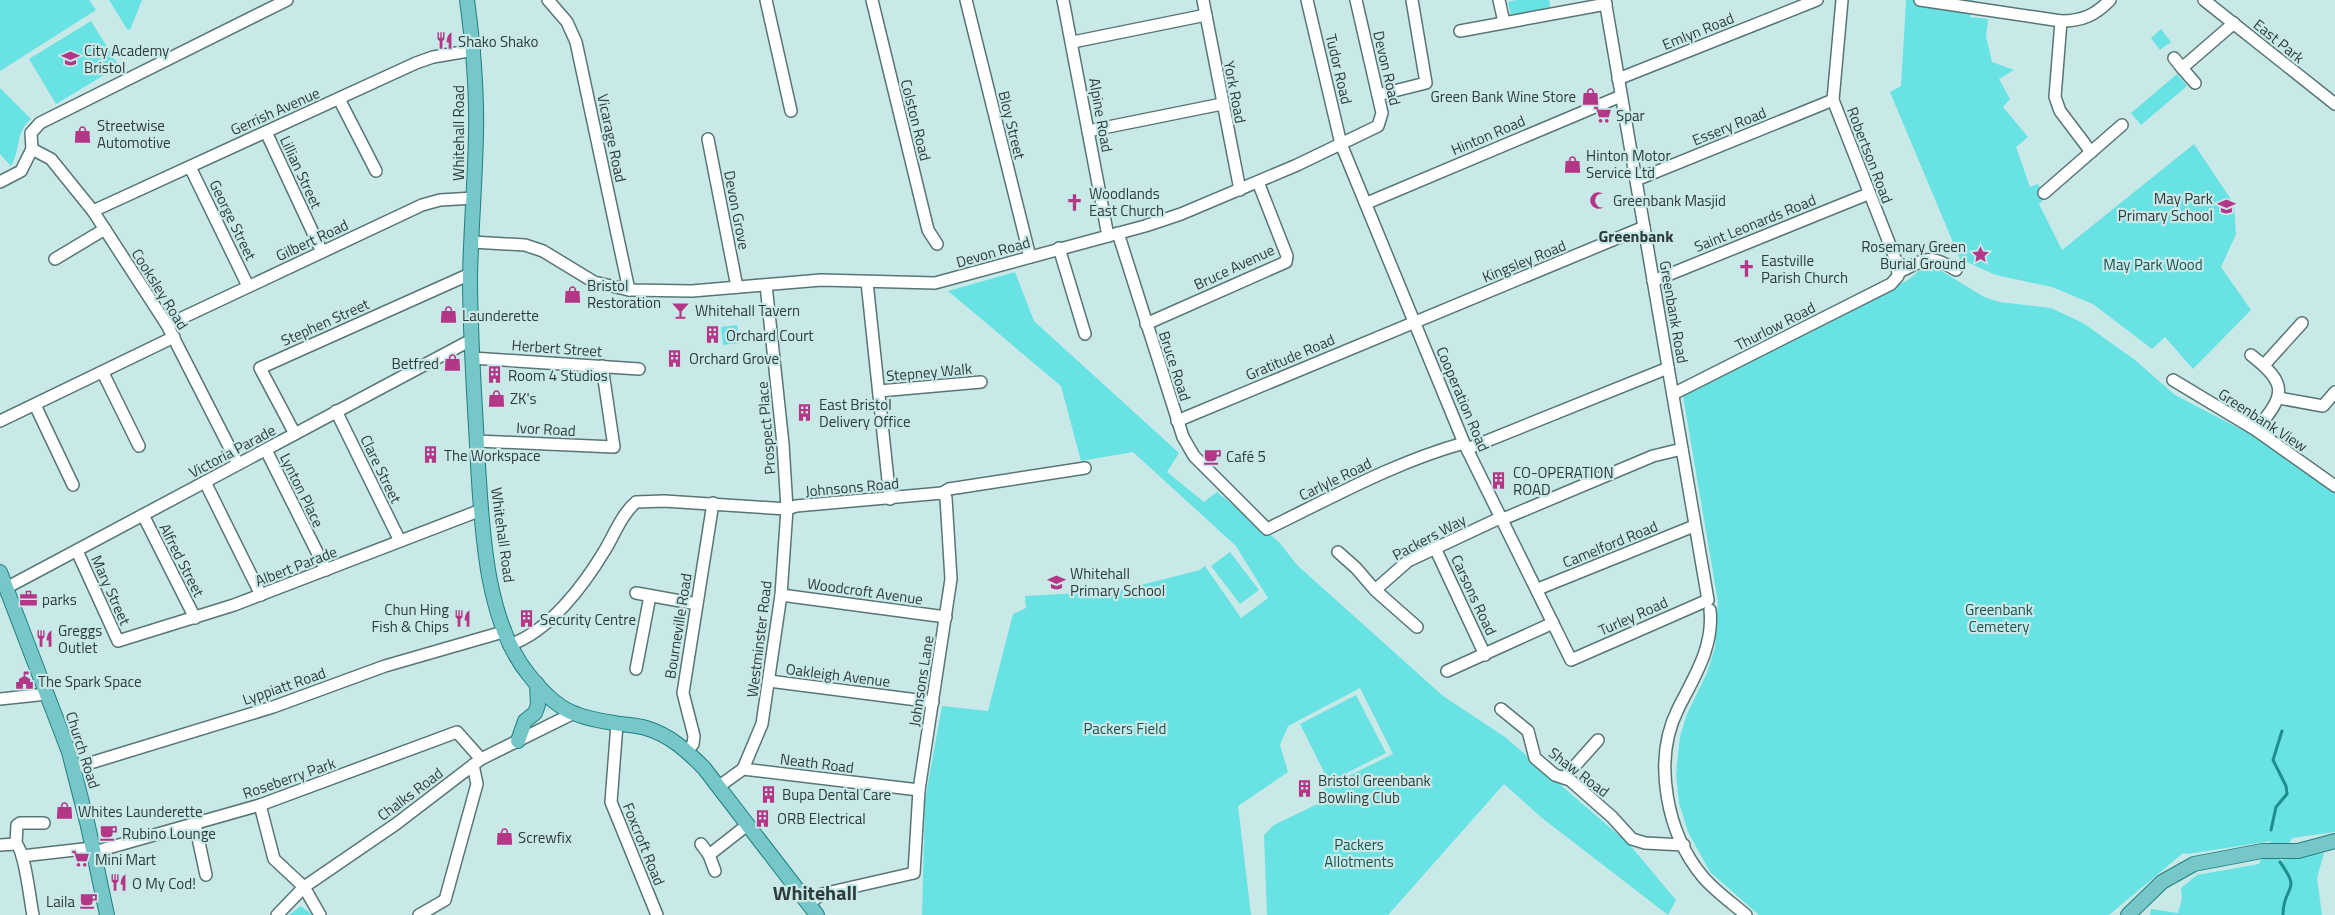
<svg xmlns="http://www.w3.org/2000/svg" width="2335" height="915" viewBox="0 0 2335 915" font-family="'Titillium Web',sans-serif">
<style>
.green{fill:#68e2e3}
.lines{fill:none;stroke-linecap:round;stroke-linejoin:round}
.stream{stroke:#1e8d8e;stroke-width:3}
.minor-casing{stroke:#587575;stroke-width:14}
.major-casing{stroke:#227e7f;stroke-width:16}
.minor{stroke:#fff;stroke-width:11}
.major{stroke:#76c7c8;stroke-width:14}
.labels{text-anchor:middle;dominant-baseline:central;stroke-width:4.5;stroke-linejoin:round;paint-order:stroke}
.street-label{font-size:15px;fill:#2e3b3b;stroke:#c9e9e8}
.poi-label{font-size:15px;fill:#2e3b3b;stroke:#c9e9e8;text-anchor:start}
.park-label{font-size:15px;fill:#1a5253;stroke:#c9e9e8}
.neighbourhood-label{font-size:16px;font-weight:bold;fill:#2e3b3b;stroke:#c9e9e8}
.district-label{font-size:20px;font-weight:bold;fill:#2e3b3b;stroke:#c9e9e8}
</style>
<rect width="100%" height="100%" fill="#c9e9e8"/>
<g class="green">
<path d="M0,0H89L96,10L0,71Z"/>
<path d="M109,0H142L130,30L127,29Z"/>
<path d="M1516,0H1549L1551,10L1514,16L1511,15L1508,2Z"/>
<path d="M1906,0H1973L1970,17L1988,19L1986,36L1992,62L2014,70L1999,79L2010,99L2003,107L2028,137L2016,147L2030,187L2038,184L2046,197L2039,204L2062,250L2194,144L2234,204L2236,234L2221,267L2251,310L2193,369L2165,337L2152,349L2093,304L2052,287L1996,275L1960,259L1890,92L1901,86Z"/>
<path d="M91,21L119,66L56,104L29,59Z"/>
<path d="M2161,29L2171,42L2160,50L2151,38Z"/>
<path d="M2177,74L2187,86L2141,125L2131,113Z"/>
<path d="M0,88L31,119C15,132 21,150 11,166L0,154Z"/>
<path d="M1935,267L1984,297L1999,302L2051,308L2083,323L2135,360L2175,395L2248,433L2335,493V832L2292,838L2280,860L2324,853L2317,878L2322,915H2150L2151,909L2178,913L2182,899L2181,888L2197,875L2259,864L2271,841L2188,854L2183,853L2109,915H1759L1710,872L1688,832L1679,803L1676,774L1680,736L1687,714L1707,673L1715,647L1718,602L1683,396L1908,280L1920,270Z"/>
<path d="M1015,272L1034,321L1179,453L1167,472L1204,502L1217,492L1279,542L1297,565L1443,696L1505,737L1629,844L1676,900L1668,915L1542,818L1504,784L1388,915H1267L1264,835L1274,825L1330,798L1324,788L1393,754L1360,688L1288,726L1280,745L1288,772L1238,806L1251,915H922L925,800L942,706L988,711L1013,614L1026,608L1025,596L1117,591L1200,570L1205,566L1241,618L1268,598L1236,546L1133,452L1081,461L1061,386L948,291Z"/>
<path d="M737,325L740,343L723,345L721,327Z"/>
<path d="M1230,552L1259,590L1240,604L1211,566Z"/>
<path d="M1356,695L1386,753L1329,782L1300,724Z"/>
<path d="M301,906L312,915H289Z"/>
</g>
<g class="lines">
<g class="stream">
<path d="M2271,830L2276,807L2287,794L2286,786L2273,760L2282,731"/>
<path d="M2280,862C2303,894 2283,884 2283,915"/>
</g>
<defs>
<g id="minor">
<path d="M548,0L567,22L576,42L629,290"/>
<path d="M766,0L791,111"/>
<path d="M872,0L928,230L937,244"/>
<path d="M966,0L1030,257"/>
<path d="M1063,0L1108,236"/>
<path d="M1203,0L1240,190"/>
<path d="M1307,0L1341,144L1464,443L1571,660L1708,600L1605,0"/>
<path d="M1499,0L1504,22"/>
<path d="M1920,0L2061,21C2083,21 2095,15 2110,0"/>
<path d="M2204,0L2335,104"/>
<path d="M2061,21L2055,97L2060,111L2091,152"/>
<path d="M1460,31L1606,4"/>
<path d="M1073,42L1206,15"/>
<path d="M2174,58L2182,68"/>
<path d="M1618,79L1817,0"/>
<path d="M2195,83L2182,68L2234,23"/>
<path d="M1378,95L1426,83L1412,0"/>
<path d="M339,99L376,171"/>
<path d="M1088,131L1222,104"/>
<path d="M266,132L322,252"/>
<path d="M708,139L737,287"/>
<path d="M32,149L51,159L93,211L167,325L238,464"/>
<path d="M32,149L31,133L40,123L287,0"/>
<path d="M190,167L248,286"/>
<path d="M1636,180L1833,100"/>
<path d="M0,182L21,171L32,149"/>
<path d="M2044,193L2122,125"/>
<path d="M1367,203L1621,96"/>
<path d="M93,211L416,63L433,57L474,50"/>
<path d="M1118,233L1183,437L1194,456L1267,529C1331,498 1395,462 1464,443"/>
<path d="M472,242L525,245L543,251L594,282L629,290L692,291L821,280L935,283L1145,226L1181,214L1297,165L1378,126L1382,113L1356,0"/>
<path d="M1059,248L1085,334"/>
<path d="M55,259L105,229"/>
<path d="M1899,272C1927,259 1928,253 1956,270"/>
<path d="M1653,281L1868,194"/>
<path d="M867,282L890,499"/>
<path d="M1146,324L1286,262L1287,256L1258,182"/>
<path d="M167,325L422,205L440,200L474,198"/>
<path d="M2251,355C2289,385 2285,395 2256,430"/>
<path d="M472,358L639,369"/>
<path d="M2264,365L2302,323"/>
<path d="M103,373L139,446"/>
<path d="M2173,380L2256,430L2335,486"/>
<path d="M879,391L981,382"/>
<path d="M1673,394L1891,284L1898,276L1897,263L1833,100L1842,0"/>
<path d="M2279,398L2323,406L2335,392"/>
<path d="M35,405L73,485"/>
<path d="M336,411L400,541"/>
<path d="M0,421L174,337"/>
<path d="M1177,421L1644,227"/>
<path d="M295,434L260,368L470,274"/>
<path d="M477,441L614,447L602,366"/>
<path d="M1467,449L1668,368"/>
<path d="M266,450L326,570"/>
<path d="M205,482L261,595"/>
<path d="M143,515L195,618"/>
<path d="M1503,519L1653,456L1682,449"/>
<path d="M1435,548L1485,655"/>
<path d="M77,551L118,641L234,605L481,510"/>
<path d="M1338,552L1356,568L1375,590L1417,627"/>
<path d="M6,588L471,340"/>
<path d="M1538,589L1694,526"/>
<path d="M1375,590L1408,561L1502,517"/>
<path d="M636,593L697,604"/>
<path d="M781,595L946,617"/>
<path d="M1710,610C1714,647 1694,677 1678,709C1652,761 1667,834 1703,877C1715,891 1732,903 1746,915"/>
<path d="M509,645C549,632 584,585 605,550C614,535 622,514 636,502L664,501L787,509L796,506L942,493L949,489L1085,468"/>
<path d="M636,669L650,596"/>
<path d="M1447,671L1553,623"/>
<path d="M769,681L933,702"/>
<path d="M0,699L47,694"/>
<path d="M1501,709L1528,731L1535,758L1555,775L1570,780L1612,817L1632,839L1645,843L1684,845"/>
<path d="M617,724L611,802L657,915"/>
<path d="M687,751L693,744L694,736L683,693L713,503"/>
<path d="M74,768L273,707L385,666L503,632"/>
<path d="M743,769L762,724L781,595L787,509L783,444L766,285"/>
<path d="M1564,778L1598,740"/>
<path d="M718,787L743,769L919,790"/>
<path d="M260,805L274,859L304,887L320,915"/>
<path d="M195,824L206,875"/>
<path d="M701,844L709,855L715,871"/>
<path d="M0,845L16,844"/>
<path d="M94,852L260,805L457,732L481,759"/>
<path d="M709,855L746,826"/>
<path d="M22,856L92,848"/>
<path d="M808,904L822,894L914,873L919,790L951,579L946,498L942,493"/>
<path d="M33,915C30,901 25,851 16,844L17,825L20,823H44"/>
<path d="M277,915L304,887L396,824L481,759L572,714"/>
<path d="M419,915L445,900L477,784L473,765"/>
</g>
<g id="major">
<path d="M467,0C473,44 477,89 476,134C475,182 471,229 470,277C470,340 475,402 478,465C482,530 486,623 529,675C556,709 572,717 615,723C625,725 636,725 646,728C670,735 687,751 704,768L817,915"/>
<path d="M0,572L69,752L88,826L107,915"/>
<path d="M518,741L525,721L535,713L538,705L537,684"/>
<path d="M2128,915L2162,882L2194,864L2262,851H2298L2335,841"/>
</g>
</defs>
<use href="#minor" class="minor-casing"/>
<use href="#major" class="major-casing"/>
<use href="#minor" class="minor"/>
<use href="#major" class="major"/>
</g>
<defs>
<symbol id="restaurant-bare" viewBox="-9 -9 18 18"><path d="M-5-6h1v4h1v-4h1v4h1v-4h1v5L-1.5 .5V6h-2V.5L-5-1ZM5-6V6H3V1.5H1.5Q1.5-4 5-6Z" fill="#b43686" stroke="#c9e9e8" stroke-width="2.5" paint-order="stroke"/></symbol>
<symbol id="school-bare" viewBox="-9 -9 18 18"><path d="M0-5L7-2L0 1L-7-2ZM-4 1L0 2.5L4 1V4Q0 6-4 4Z" fill="#b43686" stroke="#c9e9e8" stroke-width="2.5" paint-order="stroke"/></symbol>
<symbol id="shop-bare" viewBox="-9 -9 18 18"><path d="M-5-2.5h2.3a2.7 3.5 0 0 1 5.4 0H5L5.5 6h-11ZM-1.5-2.5h3a1.5 2.3 0 0 0-3 0Z" fill="#b43686" stroke="#c9e9e8" stroke-width="2.5" paint-order="stroke"/></symbol>
<symbol id="supermarket-bare" viewBox="-9 -9 18 18"><path d="M-6-5.5h2.5l.6 2H6L4.5 2H-2.5L-4.4-4H-6ZM-1.5 3.2a1.3 1.3 0 1 0 .1 0ZM3 3.2a1.3 1.3 0 1 0 .1 0Z" fill="#b43686" stroke="#c9e9e8" stroke-width="2.5" paint-order="stroke"/></symbol>
<symbol id="mosque-bare" viewBox="-9 -9 18 18"><path d="M3.5-4.9A6 6 0 1 0 3.5 4.9A5 5 0 1 1 3.5-4.9Z" fill="#b43686" stroke="#c9e9e8" stroke-width="2.5" paint-order="stroke"/></symbol>
<symbol id="church-bare" viewBox="-9 -9 18 18"><path d="M-1.2-6h2.4v3.5h3.3v2.4h-3.3V6h-2.4V-.1h-3.3v-2.4h3.3Z" fill="#b43686" stroke="#c9e9e8" stroke-width="2.5" paint-order="stroke"/></symbol>
<symbol id="sight-bare" viewBox="-9 -9 18 18"><path d="M0-6L1.8-2.2L6-1.7L2.9 1.2L3.7 5.4L0 3.3L-3.7 5.4L-2.9 1.2L-6-1.7L-1.8-2.2Z" fill="#b43686" stroke="#c9e9e8" stroke-width="2.5" paint-order="stroke"/></symbol>
<symbol id="bar-bare" viewBox="-9 -9 18 18"><path d="M-6-5H6L.8 .8V4.5H3.5V6h-7V4.5H-.8V.8Z" fill="#b43686" stroke="#c9e9e8" stroke-width="2.5" paint-order="stroke"/></symbol>
<symbol id="building-bare" viewBox="-9 -9 18 18"><path d="M-4-6H4V6H1V3H-1V6H-4ZM-2.5-4.3h1.7v1.8h-1.7ZM.8-4.3h1.7v1.8H.8ZM-2.5-1h1.7V.8h-1.7ZM.8-1h1.7V.8H.8Z" fill="#b43686" stroke="#c9e9e8" stroke-width="2.5" paint-order="stroke"/></symbol>
<symbol id="cafe-bare" viewBox="-9 -9 18 18"><path d="M-5.5-4.5H6V0H3Q3 3.5 0 3.5H-2.5Q-5.5 3.5-5.5 0ZM3-3.2v2h1.7v-2ZM-6 4.5H4V6H-6Z" fill="#b43686" stroke="#c9e9e8" stroke-width="2.5" paint-order="stroke"/></symbol>
<symbol id="office-bare" viewBox="-9 -9 18 18"><path d="M-6-3h4V-5.5h4V-3h4V5H-6ZM-1-4.5V-3h2v-1.5ZM-6 0V1H6V0Z" fill="#b43686" stroke="#c9e9e8" stroke-width="2.5" paint-order="stroke"/></symbol>
<symbol id="civic-bare" viewBox="-9 -9 18 18"><path d="M-.6-6.5H3V-4.5H.6V-3L4-1V1h2V6H-6V1h2V-1L-.6-3ZM-1.2 2.5V6h2.4V2.5Z" fill="#b43686" stroke="#c9e9e8" stroke-width="2.5" paint-order="stroke"/></symbol>
</defs>
<g fill-rule="evenodd">
<use href="#restaurant-bare" x="432" y="28" width="25" height="25"/>
<use href="#school-bare" x="58" y="46" width="25" height="25"/>
<use href="#shop-bare" x="1578" y="84" width="25" height="25"/>
<use href="#supermarket-bare" x="1590" y="102" width="25" height="25"/>
<use href="#shop-bare" x="70" y="122" width="25" height="25"/>
<use href="#shop-bare" x="1560" y="152" width="25" height="25"/>
<use href="#mosque-bare" x="1586" y="188" width="25" height="25"/>
<use href="#church-bare" x="1062" y="190" width="25" height="25"/>
<use href="#school-bare" x="2214" y="194" width="25" height="25"/>
<use href="#sight-bare" x="1968" y="242" width="25" height="25"/>
<use href="#church-bare" x="1734" y="256" width="25" height="25"/>
<use href="#shop-bare" x="560" y="282" width="25" height="25"/>
<use href="#bar-bare" x="668" y="298" width="25" height="25"/>
<use href="#shop-bare" x="436" y="302" width="25" height="25"/>
<use href="#building-bare" x="700" y="322" width="25" height="25"/>
<use href="#building-bare" x="662" y="346" width="25" height="25"/>
<use href="#shop-bare" x="440" y="350" width="25" height="25"/>
<use href="#building-bare" x="482" y="362" width="25" height="25"/>
<use href="#shop-bare" x="484" y="386" width="25" height="25"/>
<use href="#building-bare" x="792" y="400" width="25" height="25"/>
<use href="#building-bare" x="418" y="442" width="25" height="25"/>
<use href="#cafe-bare" x="1200" y="444" width="25" height="25"/>
<use href="#building-bare" x="1486" y="468" width="25" height="25"/>
<use href="#school-bare" x="1044" y="570" width="25" height="25"/>
<use href="#office-bare" x="16" y="586" width="25" height="25"/>
<use href="#restaurant-bare" x="450" y="606" width="25" height="25"/>
<use href="#building-bare" x="514" y="606" width="25" height="25"/>
<use href="#restaurant-bare" x="32" y="626" width="25" height="25"/>
<use href="#civic-bare" x="12" y="668" width="25" height="25"/>
<use href="#building-bare" x="1292" y="776" width="25" height="25"/>
<use href="#building-bare" x="756" y="782" width="25" height="25"/>
<use href="#shop-bare" x="52" y="798" width="25" height="25"/>
<use href="#building-bare" x="750" y="806" width="25" height="25"/>
<use href="#cafe-bare" x="96" y="820" width="25" height="25"/>
<use href="#shop-bare" x="492" y="824" width="25" height="25"/>
<use href="#supermarket-bare" x="68" y="846" width="25" height="25"/>
<use href="#restaurant-bare" x="106" y="870" width="25" height="25"/>
<use href="#cafe-bare" x="76" y="888" width="25" height="25"/>
</g>
<g class="labels">
<g class="street-label">
<text transform="translate(1698 31) rotate(-22)">Emlyn Road</text>
<text transform="translate(2279 41) rotate(39)">East Park</text>
<text transform="translate(1387 68) rotate(77)">Devon Road</text>
<text transform="translate(1339 69) rotate(77)">Tudor Road</text>
<text transform="translate(1235 92) rotate(79)">York Road</text>
<text transform="translate(275 111) rotate(-24)">Gerrish Avenue</text>
<text transform="translate(1101 115) rotate(80)">Alpine Road</text>
<text transform="translate(916 120) rotate(76)">Colston Road</text>
<text transform="translate(1012 125) rotate(76)">Bloy Street</text>
<text transform="translate(1729 126) rotate(-22)">Essery Road</text>
<text transform="translate(458 133) rotate(-90)">Whitehall Road</text>
<text transform="translate(1488 135) rotate(-23)">Hinton Road</text>
<text transform="translate(612 138) rotate(78)">Vicarage Road</text>
<text transform="translate(1870 155) rotate(69)">Robertson Road</text>
<text transform="translate(301 172) rotate(65)">Lillian Street</text>
<text transform="translate(737 210) rotate(79)">Devon Grove</text>
<text transform="translate(233 220) rotate(64)">George Street</text>
<text transform="translate(1755 223) rotate(-22)">Saint Leonards Road</text>
<text transform="translate(312 240) rotate(-25)">Gilbert Road</text>
<text transform="translate(993 252) rotate(-16)">Devon Road</text>
<text transform="translate(1524 261) rotate(-22)">Kingsley Road</text>
<text transform="translate(1234 267) rotate(-25)">Bruce Avenue</text>
<text transform="translate(160 289) rotate(58)">Cooksley Road</text>
<text transform="translate(1674 312) rotate(80)">Greenbank Road</text>
<text transform="translate(325 322) rotate(-24)">Stephen Street</text>
<text transform="translate(1775 326) rotate(-27)">Thurlow Road</text>
<text transform="translate(557 348) rotate(4)">Herbert Street</text>
<text transform="translate(1290 357) rotate(-23)">Gratitude Road</text>
<text transform="translate(1175 366) rotate(72)">Bruce Road</text>
<text transform="translate(929 372) rotate(-5)">Stepney Walk</text>
<text transform="translate(1463 399) rotate(67)">Cooperation Road</text>
<text transform="translate(2263 420) rotate(33)">Greenbank View</text>
<text transform="translate(766 428) rotate(-95)">Prospect Place</text>
<text transform="translate(546 429) rotate(3)">Ivor Road</text>
<text transform="translate(232 451) rotate(-28)">Victoria Parade</text>
<text transform="translate(381 469) rotate(64)">Clare Street</text>
<text transform="translate(1335 479) rotate(-26)">Carlyle Road</text>
<text transform="translate(852 487) rotate(-5)">Johnsons Road</text>
<text transform="translate(302 490) rotate(64)">Lynton Place</text>
<text transform="translate(503 535) rotate(82)">Whitehall Road</text>
<text transform="translate(1429 537) rotate(-28)">Packers Way</text>
<text transform="translate(1610 544) rotate(-22)">Camelford Road</text>
<text transform="translate(182 560) rotate(63)">Alfred Street</text>
<text transform="translate(296 566) rotate(-21)">Albert Parade</text>
<text transform="translate(111 590) rotate(66)">Mary Street</text>
<text transform="translate(865 591) rotate(8)">Woodcroft Avenue</text>
<text transform="translate(1474 595) rotate(65)">Carsons Road</text>
<text transform="translate(1633 616) rotate(-24)">Turley Road</text>
<text transform="translate(678 626) rotate(-81)">Bourneville Road</text>
<text transform="translate(759 639) rotate(-83)">Westminster Road</text>
<text transform="translate(838 675) rotate(7)">Oakleigh Avenue</text>
<text transform="translate(921 681) rotate(-81)">Johnsons Lane</text>
<text transform="translate(284 686) rotate(-19)">Lyppiatt Road</text>
<text transform="translate(83 750) rotate(72)">Church Road</text>
<text transform="translate(817 763) rotate(7)">Neath Road</text>
<text transform="translate(1579 772) rotate(37)">Shaw Road</text>
<text transform="translate(289 778) rotate(-19)">Roseberry Park</text>
<text transform="translate(410 794) rotate(-37)">Chalks Road</text>
<text transform="translate(644 844) rotate(68)">Foxcroft Road</text>
</g>
<g class="poi-label">
<text x="458" y="41">Shako Shako</text>
<text x="84" y="50">City Academy<tspan x="84" dy="17">Bristol</tspan></text>
<text x="1576" y="96" text-anchor="end">Green Bank Wine Store</text>
<text x="1616" y="115">Spar</text>
<text x="97" y="125">Streetwise<tspan x="97" dy="17">Automotive</tspan></text>
<text x="1586" y="155">Hinton Motor<tspan x="1586" dy="17">Service Ltd</tspan></text>
<text x="1089" y="193">Woodlands<tspan x="1089" dy="17">East Church</tspan></text>
<text x="2213" y="198" text-anchor="end">May Park<tspan x="2213" dy="17">Primary School</tspan></text>
<text x="1613" y="200">Greenbank Masjid</text>
<text x="1966" y="246" text-anchor="end">Rosemary Green<tspan x="1966" dy="17">Burial Ground</tspan></text>
<text x="1761" y="260">Eastville<tspan x="1761" dy="17">Parish Church</tspan></text>
<text x="587" y="285">Bristol<tspan x="587" dy="17">Restoration</tspan></text>
<text x="695" y="310">Whitehall Tavern</text>
<text x="462" y="315">Launderette</text>
<text x="726" y="335">Orchard Court</text>
<text x="689" y="358">Orchard Grove</text>
<text x="439" y="363" text-anchor="end">Betfred</text>
<text x="508" y="375">Room 4 Studios</text>
<text x="510" y="398">ZK's</text>
<text x="819" y="404">East Bristol<tspan x="819" dy="17">Delivery Office</tspan></text>
<text x="444" y="455">The Workspace</text>
<text x="1226" y="456">Café 5</text>
<text x="1513" y="472">CO-OPERATION<tspan x="1513" dy="17">ROAD</tspan></text>
<text x="1070" y="573">Whitehall<tspan x="1070" dy="17">Primary School</tspan></text>
<text x="42" y="599">parks</text>
<text x="449" y="609" text-anchor="end">Chun Hing<tspan x="449" dy="17">Fish &amp; Chips</tspan></text>
<text x="540" y="619">Security Centre</text>
<text x="58" y="630">Greggs<tspan x="58" dy="17">Outlet</tspan></text>
<text x="38" y="681">The Spark Space</text>
<text x="1318" y="780">Bristol Greenbank<tspan x="1318" dy="17">Bowling Club</tspan></text>
<text x="782" y="794">Bupa Dental Care</text>
<text x="78" y="811">Whites Launderette</text>
<text x="777" y="818">ORB Electrical</text>
<text x="122" y="833">Rubino Lounge</text>
<text x="518" y="837">Screwfix</text>
<text x="95" y="859">Mini Mart</text>
<text x="132" y="883">O My Cod!</text>
<text x="75" y="901" text-anchor="end">Laila</text>
</g>
<g class="park-label">
<text x="2153" y="264">May Park Wood</text>
<text x="1999" y="609">Greenbank<tspan x="1999" dy="17">Cemetery</tspan></text>
<text x="1125" y="728">Packers Field</text>
<text x="1359" y="844">Packers<tspan x="1359" dy="17">Allotments</tspan></text>
</g>
<g class="neighbourhood-label">
<text x="1636" y="236">Greenbank</text>
</g>
<g class="district-label">
<text x="815" y="892">Whitehall</text>
</g>
</g>
</svg>
